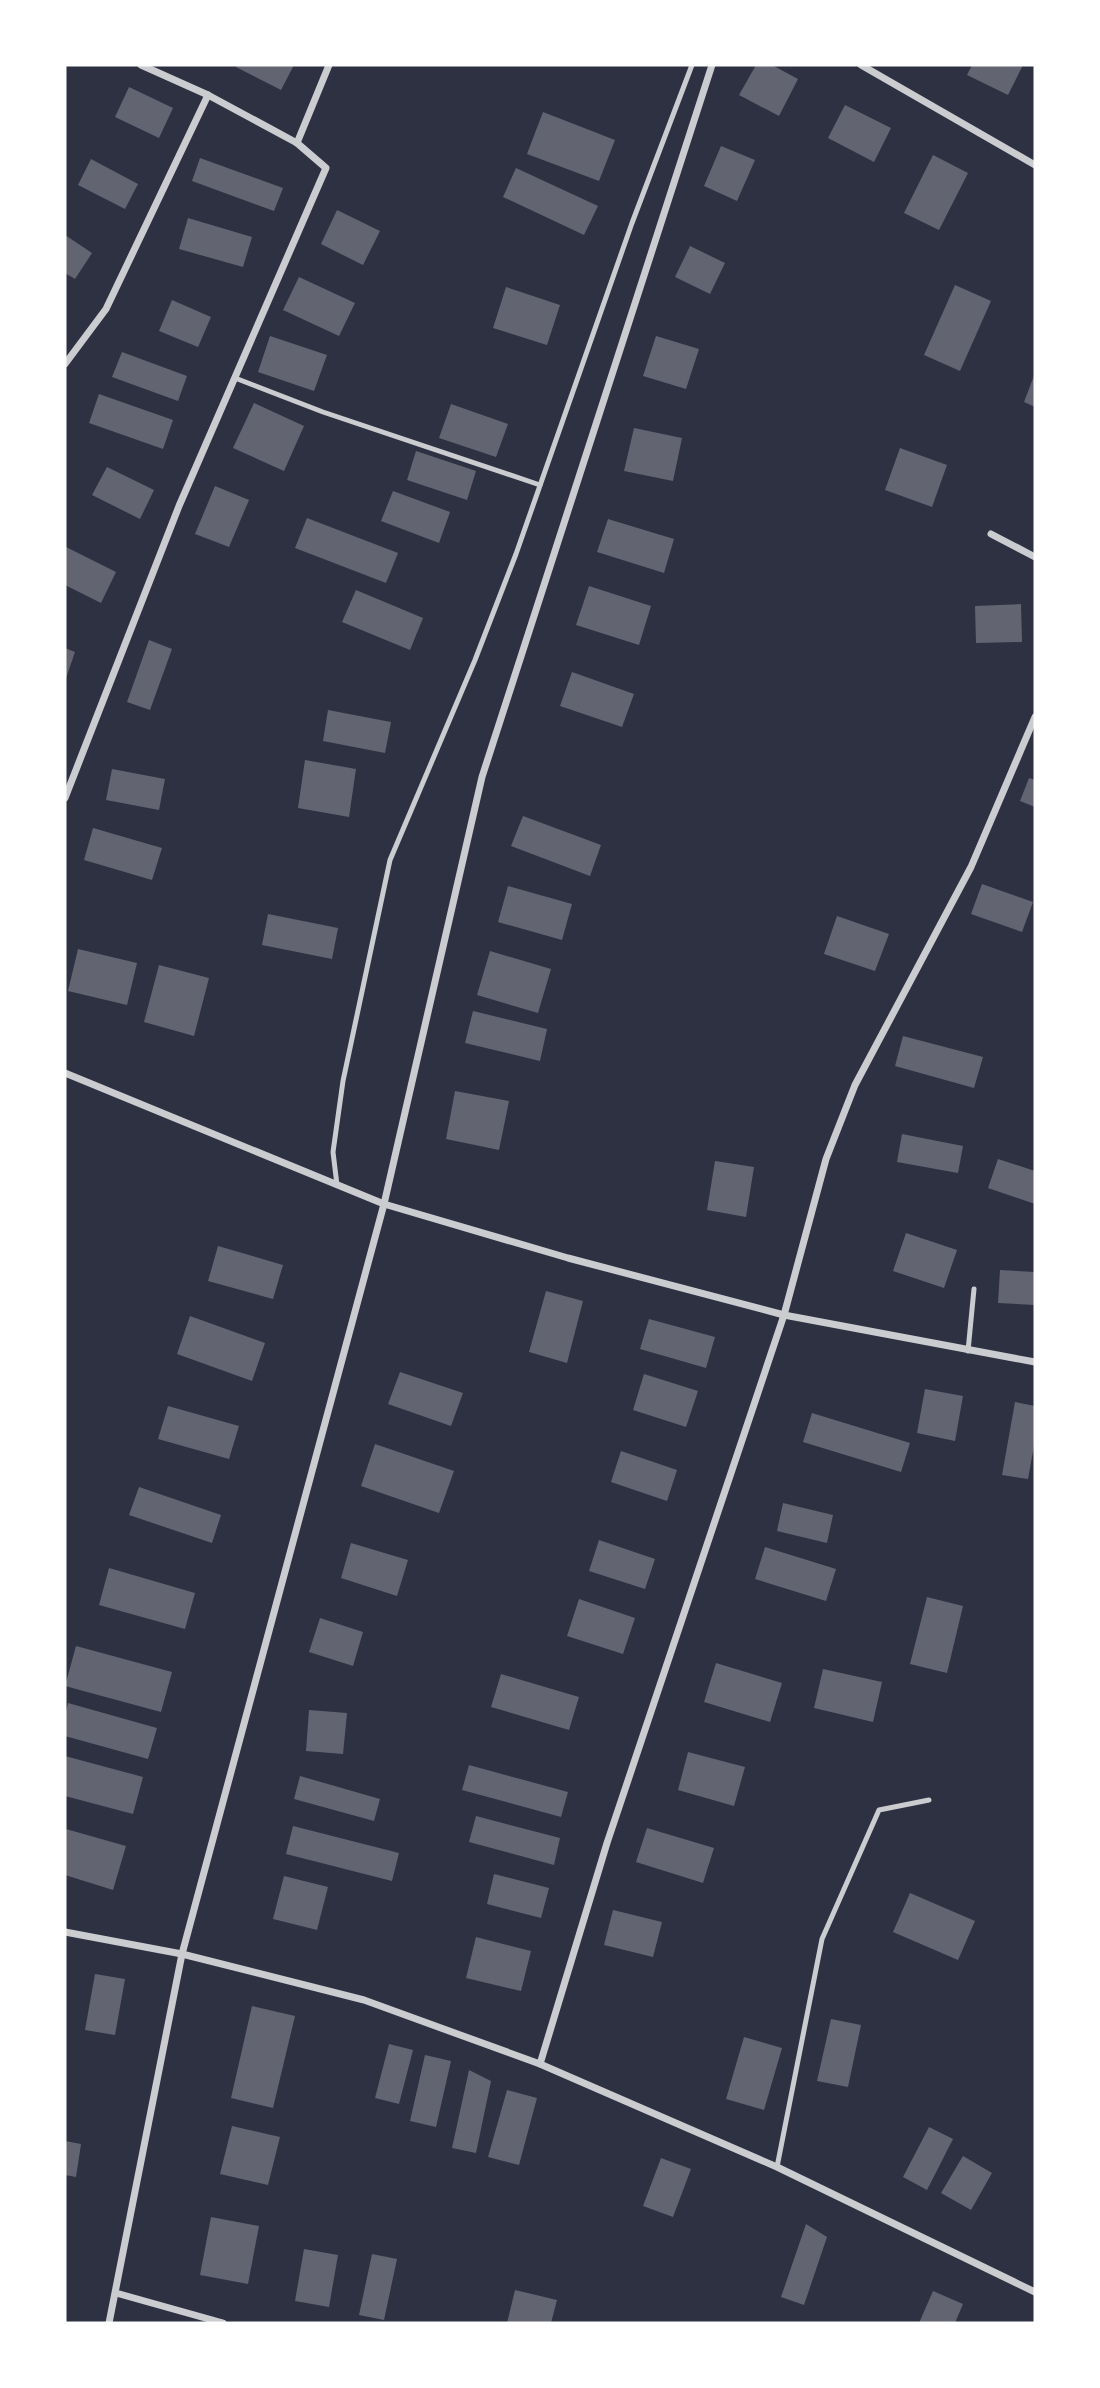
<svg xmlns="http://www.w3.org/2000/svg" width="1100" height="2388" viewBox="0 0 1100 2388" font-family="'Fira Sans',sans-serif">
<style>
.building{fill:#626471}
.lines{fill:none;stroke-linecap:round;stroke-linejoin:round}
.service{stroke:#caccd0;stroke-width:5}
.minor{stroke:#caccd0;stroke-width:7}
</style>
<rect width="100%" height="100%" fill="#2d3142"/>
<g class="building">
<path d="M238,65H294L281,90L236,67Z"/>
<path d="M756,65H772L798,79L779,116L739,95Z"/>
<path d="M972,65H1023L1008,95L967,75Z"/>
<path d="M129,87L173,108L159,138L115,117Z"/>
<path d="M845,105L891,128L874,162L828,138Z"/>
<path d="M543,112L615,140L599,181L527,154Z"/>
<path d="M721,146L755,160L737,201L704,186Z"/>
<path d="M933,155L968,173L939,230L904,213Z"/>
<path d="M200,158L283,188L274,211L192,181Z"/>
<path d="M91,159L138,184L125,209L78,185Z"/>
<path d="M516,168L598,206L584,235L503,197Z"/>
<path d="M337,210L380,231L363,265L321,244Z"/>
<path d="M188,218L252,237L243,267L179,249Z"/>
<path d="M65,235L92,253L75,279L65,273Z"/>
<path d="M690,246L725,263L710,294L675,277Z"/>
<path d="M299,277L355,303L339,336L283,310Z"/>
<path d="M955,285L991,301L960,371L924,355Z"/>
<path d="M506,287L560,305L547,345L493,328Z"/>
<path d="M172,300L211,317L198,347L159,331Z"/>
<path d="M270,336L327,355L314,391L258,372Z"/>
<path d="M656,336L699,349L686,389L643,376Z"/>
<path d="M122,352L187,376L178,401L112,377Z"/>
<path d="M1035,373V407L1024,402Z"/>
<path d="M99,394L173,420L163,449L89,423Z"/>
<path d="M254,403L304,426L284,471L233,448Z"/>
<path d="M451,404L508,424L496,457L439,438Z"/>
<path d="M634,428L682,438L673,481L624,471Z"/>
<path d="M900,448L947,465L932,507L885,490Z"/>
<path d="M416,451L476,471L467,500L407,480Z"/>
<path d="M107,467L154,490L140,519L92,495Z"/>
<path d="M215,486L249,500L229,547L195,534Z"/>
<path d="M393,491L450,512L439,543L381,521Z"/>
<path d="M307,518L398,553L386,583L295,548Z"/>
<path d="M608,519L674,539L664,573L597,552Z"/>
<path d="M66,547L116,572L101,603L65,585Z"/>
<path d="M589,586L651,606L639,645L576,625Z"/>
<path d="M356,590L423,618L410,650L342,622Z"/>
<path d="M1021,604L1022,642L976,643L975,606Z"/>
<path d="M149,640L172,649L150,710L127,702Z"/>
<path d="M65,648L75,652L65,681Z"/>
<path d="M572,672L634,694L622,727L560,706Z"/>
<path d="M328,710L391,722L385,753L323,741Z"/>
<path d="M305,760L356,769L349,817L298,808Z"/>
<path d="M112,769L165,779L159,810L106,800Z"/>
<path d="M1029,778L1035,780V807L1020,801Z"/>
<path d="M523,816L601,845L590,876L511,846Z"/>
<path d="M93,828L162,848L152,880L84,860Z"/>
<path d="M982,884L1033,902L1022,932L971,914Z"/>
<path d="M508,886L572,904L562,940L498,922Z"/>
<path d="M268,914L338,928L332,959L262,945Z"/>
<path d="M837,916L889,934L875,971L824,954Z"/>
<path d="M78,949L137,963L127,1005L68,991Z"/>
<path d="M490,951L551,969L538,1013L477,995Z"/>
<path d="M159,965L209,978L194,1036L144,1022Z"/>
<path d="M473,1011L547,1029L540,1061L465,1043Z"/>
<path d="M903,1036L983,1057L974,1088L895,1066Z"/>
<path d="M455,1091L509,1101L499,1150L446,1139Z"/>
<path d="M902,1134L963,1146L958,1173L897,1162Z"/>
<path d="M998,1159L1035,1171V1204L988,1188Z"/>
<path d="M715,1161L754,1167L746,1217L707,1210Z"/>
<path d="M906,1233L957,1250L944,1288L893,1271Z"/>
<path d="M218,1246L283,1265L273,1299L208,1281Z"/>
<path d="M1000,1270L1035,1272V1305L998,1303Z"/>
<path d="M546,1291L583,1301L567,1363L529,1352Z"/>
<path d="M190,1316L265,1343L252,1381L177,1354Z"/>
<path d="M649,1319L715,1337L706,1368L640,1349Z"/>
<path d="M400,1372L463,1393L451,1426L388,1404Z"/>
<path d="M644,1374L698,1391L686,1427L633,1410Z"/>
<path d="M925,1389L963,1396L955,1441L917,1433Z"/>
<path d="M1015,1402L1035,1406V1440L1028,1479L1002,1475Z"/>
<path d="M168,1406L239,1426L229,1459L158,1439Z"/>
<path d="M812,1413L910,1443L901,1472L803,1442Z"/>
<path d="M375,1444L454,1471L439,1513L361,1486Z"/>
<path d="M621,1451L677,1470L667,1501L611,1482Z"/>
<path d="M139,1487L221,1515L212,1543L129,1515Z"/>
<path d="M783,1503L833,1515L827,1543L777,1531Z"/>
<path d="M599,1540L655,1559L645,1589L589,1571Z"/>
<path d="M351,1543L408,1560L397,1596L341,1578Z"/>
<path d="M765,1547L836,1569L826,1601L755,1579Z"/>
<path d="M109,1568L195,1593L185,1629L99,1605Z"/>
<path d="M927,1597L963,1606L947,1673L910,1664Z"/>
<path d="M579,1599L635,1618L623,1654L567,1636Z"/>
<path d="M320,1618L363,1632L353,1666L309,1652Z"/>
<path d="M76,1646L172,1672L161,1712L65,1686Z"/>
<path d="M716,1663L782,1683L770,1722L704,1702Z"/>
<path d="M823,1669L882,1682L873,1722L814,1708Z"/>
<path d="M501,1674L579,1697L569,1730L491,1707Z"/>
<path d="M68,1703L157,1728L148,1759L65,1736V1716Z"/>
<path d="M309,1710L347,1713L343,1754L306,1751Z"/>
<path d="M688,1752L745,1767L734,1806L678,1790Z"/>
<path d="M65,1756L143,1777L133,1814L65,1796Z"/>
<path d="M469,1765L568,1792L561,1817L462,1790Z"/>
<path d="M300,1776L380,1799L374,1821L294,1799Z"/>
<path d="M476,1816L560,1838L554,1865L469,1842Z"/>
<path d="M293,1826L399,1853L392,1881L286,1854Z"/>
<path d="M647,1828L714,1848L703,1883L636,1862Z"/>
<path d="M66,1829L126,1846L113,1890L65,1875Z"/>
<path d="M494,1874L549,1888L541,1918L487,1904Z"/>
<path d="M284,1876L328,1887L317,1930L273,1919Z"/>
<path d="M910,1893L975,1921L958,1960L893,1932Z"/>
<path d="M613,1910L662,1922L653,1957L604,1945Z"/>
<path d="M476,1937L531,1951L521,1991L466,1978Z"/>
<path d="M95,1974L125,1979L115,2035L85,2030Z"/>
<path d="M252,2006L295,2016L273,2108L231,2098Z"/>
<path d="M831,2019L861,2025L848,2087L817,2081Z"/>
<path d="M744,2037L782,2048L764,2110L726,2099Z"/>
<path d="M389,2044L413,2050L399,2104L375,2098Z"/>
<path d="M425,2055L451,2061L436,2127L410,2121Z"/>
<path d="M469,2070L491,2081L476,2153L452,2148Z"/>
<path d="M507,2090L537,2098L519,2165L488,2157Z"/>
<path d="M232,2126L280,2137L268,2185L220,2174Z"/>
<path d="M929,2127L953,2139L927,2190L903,2177Z"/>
<path d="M65,2141L81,2144L76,2177L65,2175Z"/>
<path d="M963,2156L992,2173L971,2210L941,2193Z"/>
<path d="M661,2158L691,2169L673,2217L643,2206Z"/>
<path d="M211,2217L259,2226L248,2284L200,2275Z"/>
<path d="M806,2224L827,2237L804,2305L781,2297Z"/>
<path d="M304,2249L338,2255L329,2307L295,2301Z"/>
<path d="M372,2254L397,2259L384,2320L359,2315Z"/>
<path d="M515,2290L557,2300L551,2323H507Z"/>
<path d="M933,2291L963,2304L955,2323H919Z"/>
</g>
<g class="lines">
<g class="service">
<path d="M235,378L323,412L540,485"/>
<path d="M337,1185L333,1152L343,1081L390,860L475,660L516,554L632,223L692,65"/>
<path d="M968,1351L974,1289"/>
<path d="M777,2167L822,1939L879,1810L929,1800"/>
</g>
<g class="minor">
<path d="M861,65L1035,165"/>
<path d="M297,143L329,65"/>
<path d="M65,364L106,309L208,95"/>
<path d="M991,534L1035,557"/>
<path d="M65,798L179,506L326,168L297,143L208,95L141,65"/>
<path d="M65,1073L384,1204L568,1258L784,1315L1035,1362"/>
<path d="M65,1932L182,1954L364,2000L540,2064L777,2167L1035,2292"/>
<path d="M540,2064L607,1843L784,1315L826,1159L855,1085L971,867L1035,717"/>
<path d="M116,2293L223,2323"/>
<path d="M109,2323L182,1954L384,1204L482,777L712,65"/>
</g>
</g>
<rect width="1100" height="2388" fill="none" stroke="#ffffff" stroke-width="133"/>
</svg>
